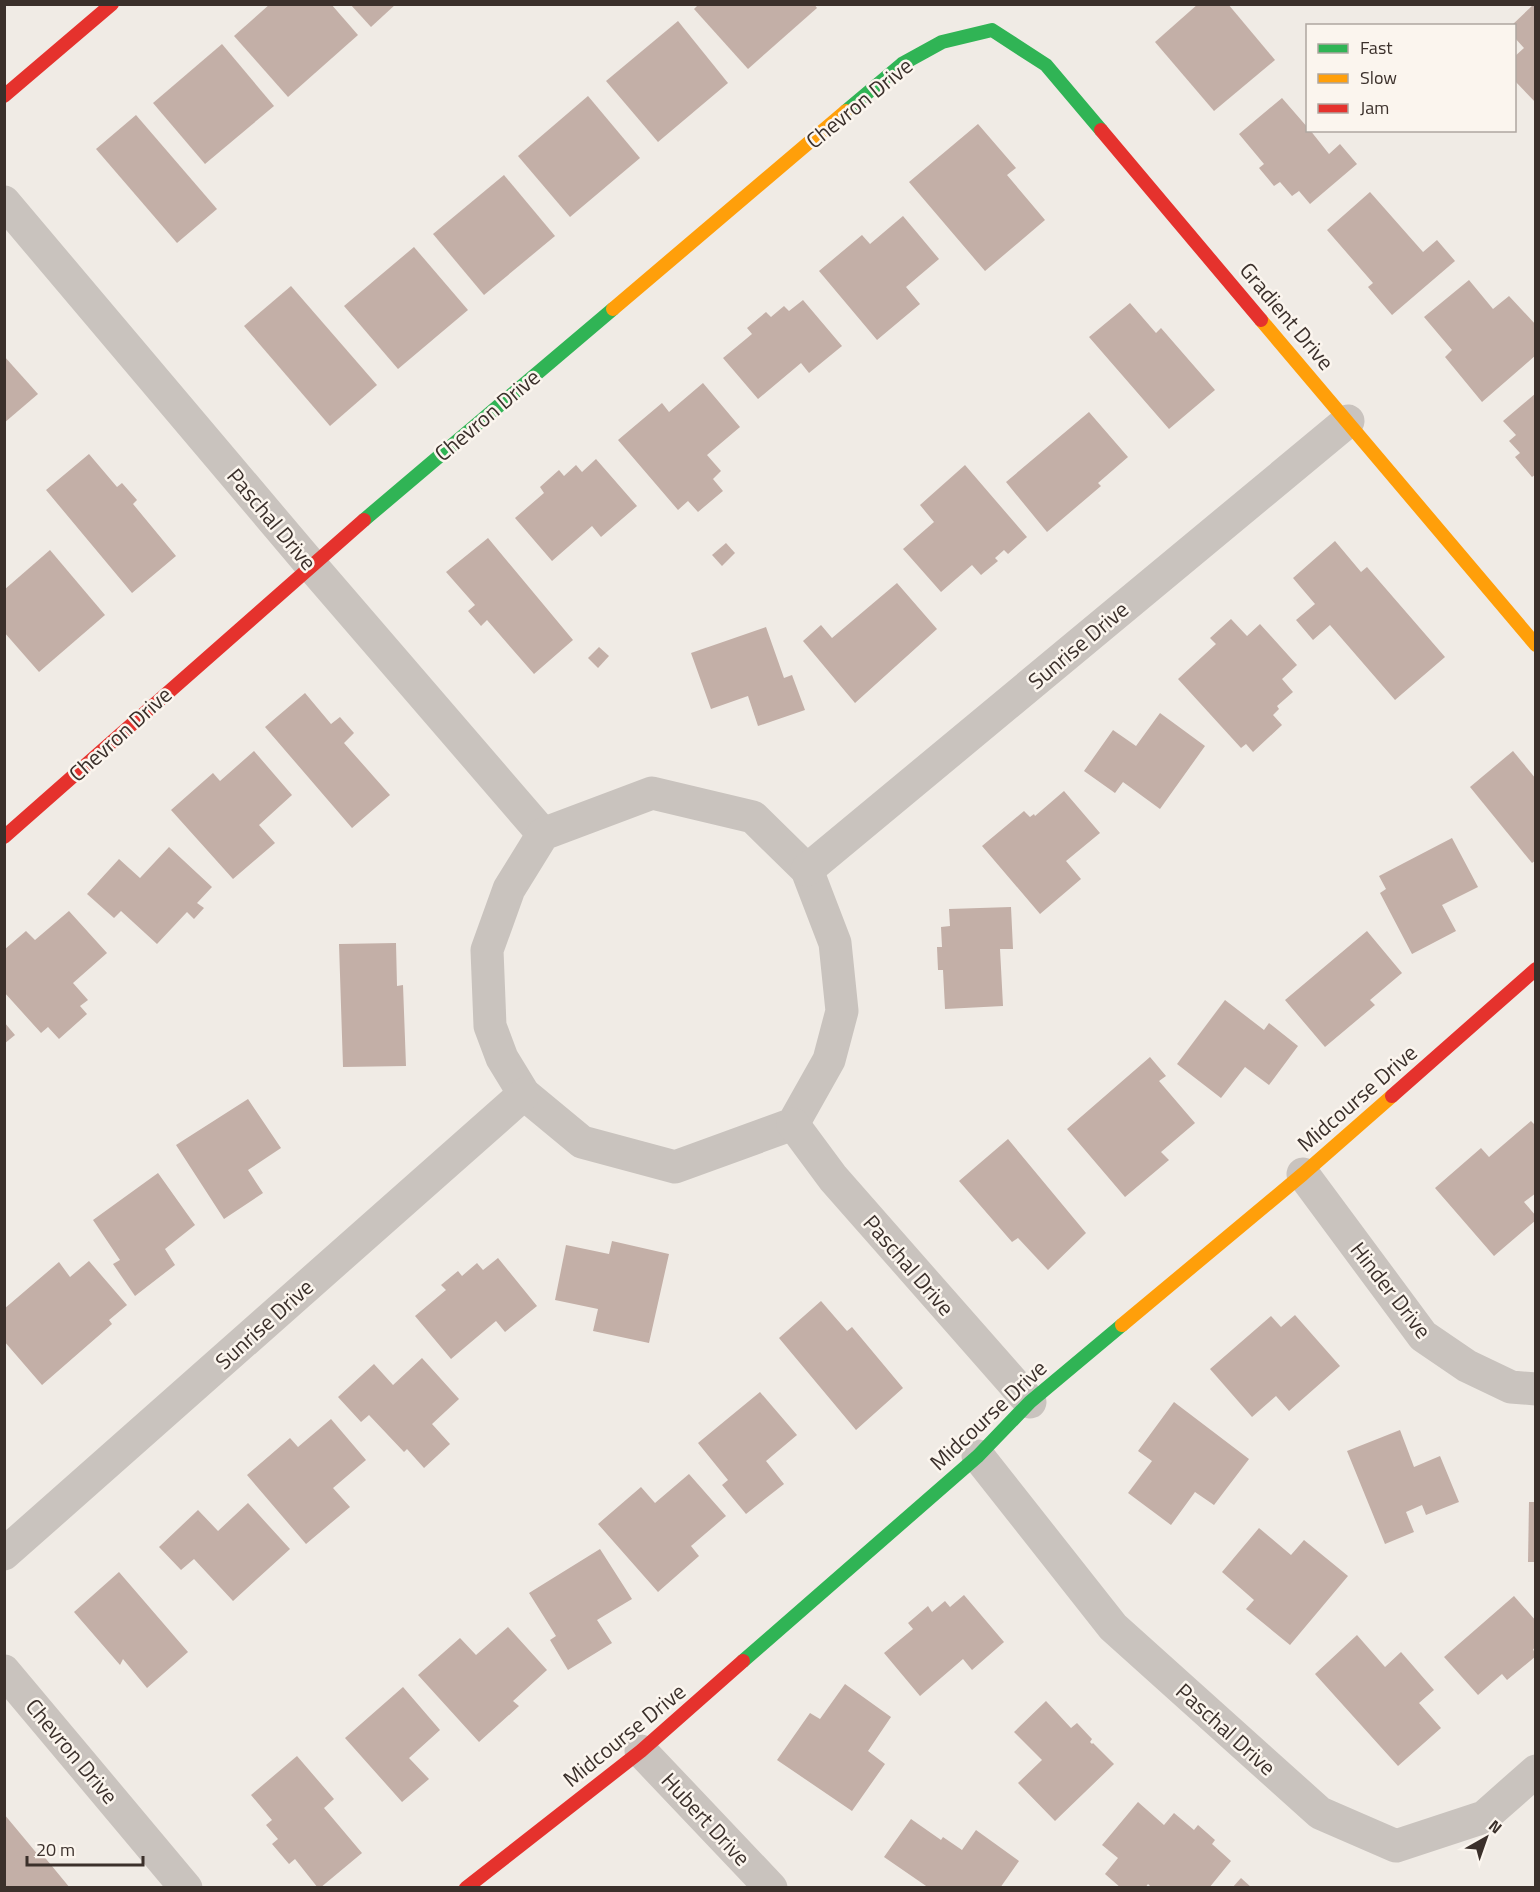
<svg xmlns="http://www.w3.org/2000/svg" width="1540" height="1892" viewBox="0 0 1540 1892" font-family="'Titillium Web',sans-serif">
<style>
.building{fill:#c3afa7}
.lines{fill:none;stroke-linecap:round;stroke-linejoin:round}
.street{stroke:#c9c3be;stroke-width:33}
.fast{stroke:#30b455;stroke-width:14}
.slow{stroke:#ff9f0a;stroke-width:14}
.jam{stroke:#e5322d;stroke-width:14}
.labels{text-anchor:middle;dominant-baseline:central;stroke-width:5;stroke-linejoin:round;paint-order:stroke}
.street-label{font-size:22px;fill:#3b302b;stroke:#fbf5ee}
</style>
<rect width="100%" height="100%" fill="#f0ebe5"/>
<g class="building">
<path d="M270,4H331L358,35L288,97L234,36Z"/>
<path d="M350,4H396L371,27Z"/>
<path d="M699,4H814L817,8L748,69L694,9Z"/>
<path d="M1198,4H1228L1275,60L1214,111L1155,42Z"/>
<path d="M1534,4H1536V103L1514,80V57L1524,48L1514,37V26H1511Z"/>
<path d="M678,21L728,83L658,142L606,81Z"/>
<path d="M222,44L274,106L205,164L153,103Z"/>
<path d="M588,96L640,158L570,217L518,156Z"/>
<path d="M1282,98L1308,128V130H1310L1329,154L1340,144L1357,164L1310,204L1299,191L1292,196L1280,182L1274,186L1259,168L1264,164L1239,134Z"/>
<path d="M136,115L217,209L177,243L96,149Z"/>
<path d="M978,124L1016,168L1007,175L1045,220L985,271L909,182Z"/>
<path d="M504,175L555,236L484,295L433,234Z"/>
<path d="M1370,192L1423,252L1437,240L1455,261L1392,315L1368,287L1373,283L1327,230Z"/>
<path d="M903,216L939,259L906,287L920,304L877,340L819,271L862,235L870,244Z"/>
<path d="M414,247L468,310L398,369L344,306Z"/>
<path d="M1469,280L1493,309L1509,296L1536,325V355L1482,402L1445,357L1452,350L1424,317Z"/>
<path d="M291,286L377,385L330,426L244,326Z"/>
<path d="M803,300L842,346L809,373L801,363L758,399L723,358L752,334L747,328L766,312L771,317L784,306L789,311Z"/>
<path d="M1130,303L1156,333L1161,328L1215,390L1169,429L1089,337Z"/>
<path d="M4,356L38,394L4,423Z"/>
<path d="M703,383L740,427L707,455L721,471L713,479L723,491L698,512L688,501L678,510L618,440L662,403L669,412Z"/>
<path d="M1536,393V474L1532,477L1515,457L1520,453L1509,441L1516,435L1503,421Z"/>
<path d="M1089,412L1128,457L1098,483L1101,486L1047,532L1006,482Z"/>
<path d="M89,454L117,487L122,483L137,500L133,504L176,556L132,593L46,490Z"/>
<path d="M596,459L637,506L601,537L592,526L552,561L515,518L544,493L540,487L559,470L564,476L576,465L582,472Z"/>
<path d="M965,465L1027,537L1008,554L1004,550L995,558L998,561L981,575L972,565L941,592L903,549L934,522L920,505Z"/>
<path d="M488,538L573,640L534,674L487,620L481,626L468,611L475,605L446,572Z"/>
<path d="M1335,541L1361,572L1367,567L1445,657L1395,700L1330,625L1313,640L1296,620L1315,604L1293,578Z"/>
<path d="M726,543L735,553L722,566L712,555Z"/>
<path d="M50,550L105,615L39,672L4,632V590Z"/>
<path d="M897,583L937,629L855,703L803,641L821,625L832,638Z"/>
<path d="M1231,619L1247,636L1260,624L1297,665L1282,679L1293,692L1277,706L1279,709L1273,715L1282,725L1253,752L1246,744L1241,748L1178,679L1216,644L1210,638Z"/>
<path d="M766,627L784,678L792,675L805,710L758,726L748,696L711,709L691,653Z"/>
<path d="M599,647L609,656L598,668L588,658Z"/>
<path d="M305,693L331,724L340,717L354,733L344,743L390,795L352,828L265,727Z"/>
<path d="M1160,713L1205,746L1160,809L1123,782L1115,793L1084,771L1113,730L1136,746Z"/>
<path d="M254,751L292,795L259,825L275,843L233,879L171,810L213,773L220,781Z"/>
<path d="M1513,751L1536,779V860L1532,863L1470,787Z"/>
<path d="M1064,791L1100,833L1066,861L1081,879L1040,914L982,846L1024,811L1030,817L1034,814L1035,816Z"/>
<path d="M1452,838L1478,887L1442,905L1456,931L1412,954L1380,893L1386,889L1379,876Z"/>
<path d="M169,847L212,887L197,903L204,908L194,919L187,912L157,944L121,911L114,918L87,894L119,859L140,878Z"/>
<path d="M1011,907L1013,949H1000L1003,1006L945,1009L943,970H938L937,947H942L941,927L950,926L949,909Z"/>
<path d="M69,911L107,953L73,983L88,1000L80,1006L87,1014L59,1039L48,1027L41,1033L4,992V950L26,931L35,940Z"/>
<path d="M1367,931L1402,973L1370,1000L1375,1005L1325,1047L1285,1000Z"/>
<path d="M396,943L397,986L403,985L406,1066L343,1067L339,944Z"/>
<path d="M1225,1000L1264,1030L1269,1023L1298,1046L1269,1085L1245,1067L1221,1098L1177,1064Z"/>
<path d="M4,1022L15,1035L4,1044Z"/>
<path d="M1150,1057L1166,1076L1159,1081L1195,1123L1161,1152L1169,1160L1125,1197L1067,1129Z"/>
<path d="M248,1099L281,1148L248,1170L263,1193L224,1219L176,1145Z"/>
<path d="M1531,1121L1536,1126V1193L1524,1202L1536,1216V1220L1494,1256L1435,1188L1481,1148L1489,1157Z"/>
<path d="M1008,1139L1086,1233L1048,1270L1018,1238L1012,1242L959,1181Z"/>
<path d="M158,1173L195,1225L165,1249L175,1265L135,1296L113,1264L120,1260L93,1220Z"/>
<path d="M612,1241L669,1254L649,1343L593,1331L598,1309L555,1300L566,1245L609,1254Z"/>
<path d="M498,1258L537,1306L505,1332L496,1321L451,1359L415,1316L446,1290L441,1285L458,1271L462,1276L477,1263L483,1270Z"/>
<path d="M89,1261L127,1305L109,1320L112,1324L42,1385L4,1341V1309L59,1262L70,1277Z"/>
<path d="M821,1301L847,1331L852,1327L903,1388L856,1430L779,1338Z"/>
<path d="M1295,1315L1340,1366L1289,1411L1276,1396L1252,1417L1210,1369L1271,1316L1281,1327Z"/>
<path d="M422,1358L459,1399L432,1424L450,1444L424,1468L407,1449L404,1452L369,1415L361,1422L338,1397L374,1364L393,1385Z"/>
<path d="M760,1392L797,1435L766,1461L784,1484L746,1514L722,1485L728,1480L698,1443Z"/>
<path d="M1174,1402L1249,1459L1214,1505L1195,1492L1171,1525L1128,1493L1152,1461L1138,1451Z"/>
<path d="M331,1419L366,1460L333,1488L350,1507L306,1544L247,1475L290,1438L298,1447Z"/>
<path d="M1400,1430L1414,1467L1440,1456L1459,1502L1426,1515L1422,1505L1406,1512L1414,1532L1385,1544L1347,1451Z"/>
<path d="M689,1474L726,1516L691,1546L699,1556L658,1592L598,1524L641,1487L655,1503Z"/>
<path d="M1529,1502H1536V1562H1528Z"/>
<path d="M248,1503L290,1549L233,1601L194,1559L181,1570L159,1547L198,1510L218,1531Z"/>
<path d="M1259,1528L1291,1555L1304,1540L1348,1576L1290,1645L1246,1609L1254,1600L1222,1572Z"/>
<path d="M600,1549L632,1599L597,1620L612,1643L568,1670L550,1640L556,1636L529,1593Z"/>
<path d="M119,1572L188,1652L147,1688L123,1659L120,1665L74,1612Z"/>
<path d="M964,1595L1004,1642L972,1670L963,1659L920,1696L884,1653L913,1629L908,1623L928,1606L932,1612L945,1601L950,1607Z"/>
<path d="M1514,1596L1536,1621V1648L1533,1649L1536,1656L1507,1680L1502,1674L1478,1695L1444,1657Z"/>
<path d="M508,1627L547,1670L513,1701L519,1706L479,1742L418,1675L460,1638L476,1655Z"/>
<path d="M1357,1635L1385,1667L1401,1652L1434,1690L1419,1703L1441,1728L1398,1766L1315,1674Z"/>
<path d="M845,1684L891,1717L868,1751L885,1764L852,1811L777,1760L810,1713L820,1719Z"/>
<path d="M403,1687L440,1730L409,1758L429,1779L402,1802L345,1738Z"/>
<path d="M1046,1701L1071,1728L1077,1723L1092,1739L1090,1742L1092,1744L1093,1743L1114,1764L1055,1821L1018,1783L1042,1760L1014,1732Z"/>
<path d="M297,1756L334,1799L324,1808L362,1853L320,1888H318L295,1859L289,1864L272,1844L278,1839L266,1825L272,1820L251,1795Z"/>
<path d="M1138,1802L1164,1825L1174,1813L1194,1830L1198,1825L1215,1840L1212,1844L1231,1861L1209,1888H1152L1148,1884L1145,1888H1121L1105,1874L1118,1858L1102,1845Z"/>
<path d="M4,1814L39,1856L42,1854L70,1888H4Z"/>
<path d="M911,1819L941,1840L943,1837L962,1850L976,1830L1019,1861L1000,1888H929L884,1857Z"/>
<path d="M1241,1878L1252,1888H1232Z"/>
</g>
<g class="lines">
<g class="street">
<path d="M4,202L311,565L543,834"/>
<path d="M652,793L753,817L807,870L835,943L842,1011L829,1060L793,1124L675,1167L582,1142L524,1094L502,1058L490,1026L487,950L509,889L543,834Z"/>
<path d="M807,870L1348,421"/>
<path d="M793,1124L833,1178L1030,1402"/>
<path d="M1303,1174L1423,1336L1467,1366L1511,1387L1536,1389"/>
<path d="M978,1456L1113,1627L1320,1813L1396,1846L1484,1817L1536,1771"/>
<path d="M4,1554L524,1094"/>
<path d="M4,1671L186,1888"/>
<path d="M641,1751L771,1888"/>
</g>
<g class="fast">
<path d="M846,111L902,64L942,42L992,30L1046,65L1101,130"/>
<path d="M364,520L613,309"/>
<path d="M743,1661L978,1456L1030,1402L1122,1325"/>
</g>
<g class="slow">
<path d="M613,309L846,111"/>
<path d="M1261,320L1536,645"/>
<path d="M1122,1325L1303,1174L1392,1096"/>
</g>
<g class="jam">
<path d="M4,96L112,4"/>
<path d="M1101,130L1261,320"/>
<path d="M4,837L364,520"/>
<path d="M1392,1096L1536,969"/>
<path d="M466,1888L641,1751L743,1661"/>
</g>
</g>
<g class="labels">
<g class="street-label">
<text transform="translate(859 103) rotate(-39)">Chevron Drive</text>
<text transform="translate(1287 316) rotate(50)">Gradient Drive</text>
<text transform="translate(487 415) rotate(-40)">Chevron Drive</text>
<text transform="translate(272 519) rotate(50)">Paschal Drive</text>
<text transform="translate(1078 645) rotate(-40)">Sunrise Drive</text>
<text transform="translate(120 734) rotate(-42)">Chevron Drive</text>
<text transform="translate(1357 1098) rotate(-41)">Midcourse Drive</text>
<text transform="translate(909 1265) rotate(49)">Paschal Drive</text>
<text transform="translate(1391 1290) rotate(52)">Hinder Drive</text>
<text transform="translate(264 1324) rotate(-42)">Sunrise Drive</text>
<text transform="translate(988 1415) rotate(-43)">Midcourse Drive</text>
<text transform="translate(1226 1729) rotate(42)">Paschal Drive</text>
<text transform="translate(624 1735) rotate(-39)">Midcourse Drive</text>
<text transform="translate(72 1751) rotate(50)">Chevron Drive</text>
<text transform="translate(706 1819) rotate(47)">Hubert Drive</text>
</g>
</g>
<rect width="1540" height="1892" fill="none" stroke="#3b302b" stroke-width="12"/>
<rect x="1306" y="24" width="210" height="108" fill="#fbf5ee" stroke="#aea6a0" stroke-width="1.5"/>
<rect x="1318" y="44" width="30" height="9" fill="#30b455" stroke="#aea6a0" stroke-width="1.5"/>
<text x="1360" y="54" font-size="18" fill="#3b302b">Fast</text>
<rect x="1318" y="74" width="30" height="9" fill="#ff9f0a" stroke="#aea6a0" stroke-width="1.5"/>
<text x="1360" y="84" font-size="18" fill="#3b302b">Slow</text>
<rect x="1318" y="104" width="30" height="9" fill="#e5322d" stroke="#aea6a0" stroke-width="1.5"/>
<text x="1360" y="114" font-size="18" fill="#3b302b">Jam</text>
<g transform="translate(1486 1838) rotate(40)" stroke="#fbf5ee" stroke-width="4.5" paint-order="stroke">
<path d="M0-4.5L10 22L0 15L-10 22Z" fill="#3b302b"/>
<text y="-9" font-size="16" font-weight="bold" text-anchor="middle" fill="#3b302b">N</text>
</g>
<path d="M27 1856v9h116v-9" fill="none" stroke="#3b302b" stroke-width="3"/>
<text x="36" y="1856" font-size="18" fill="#3b302b" stroke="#fbf5ee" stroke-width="4.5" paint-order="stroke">20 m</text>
</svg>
